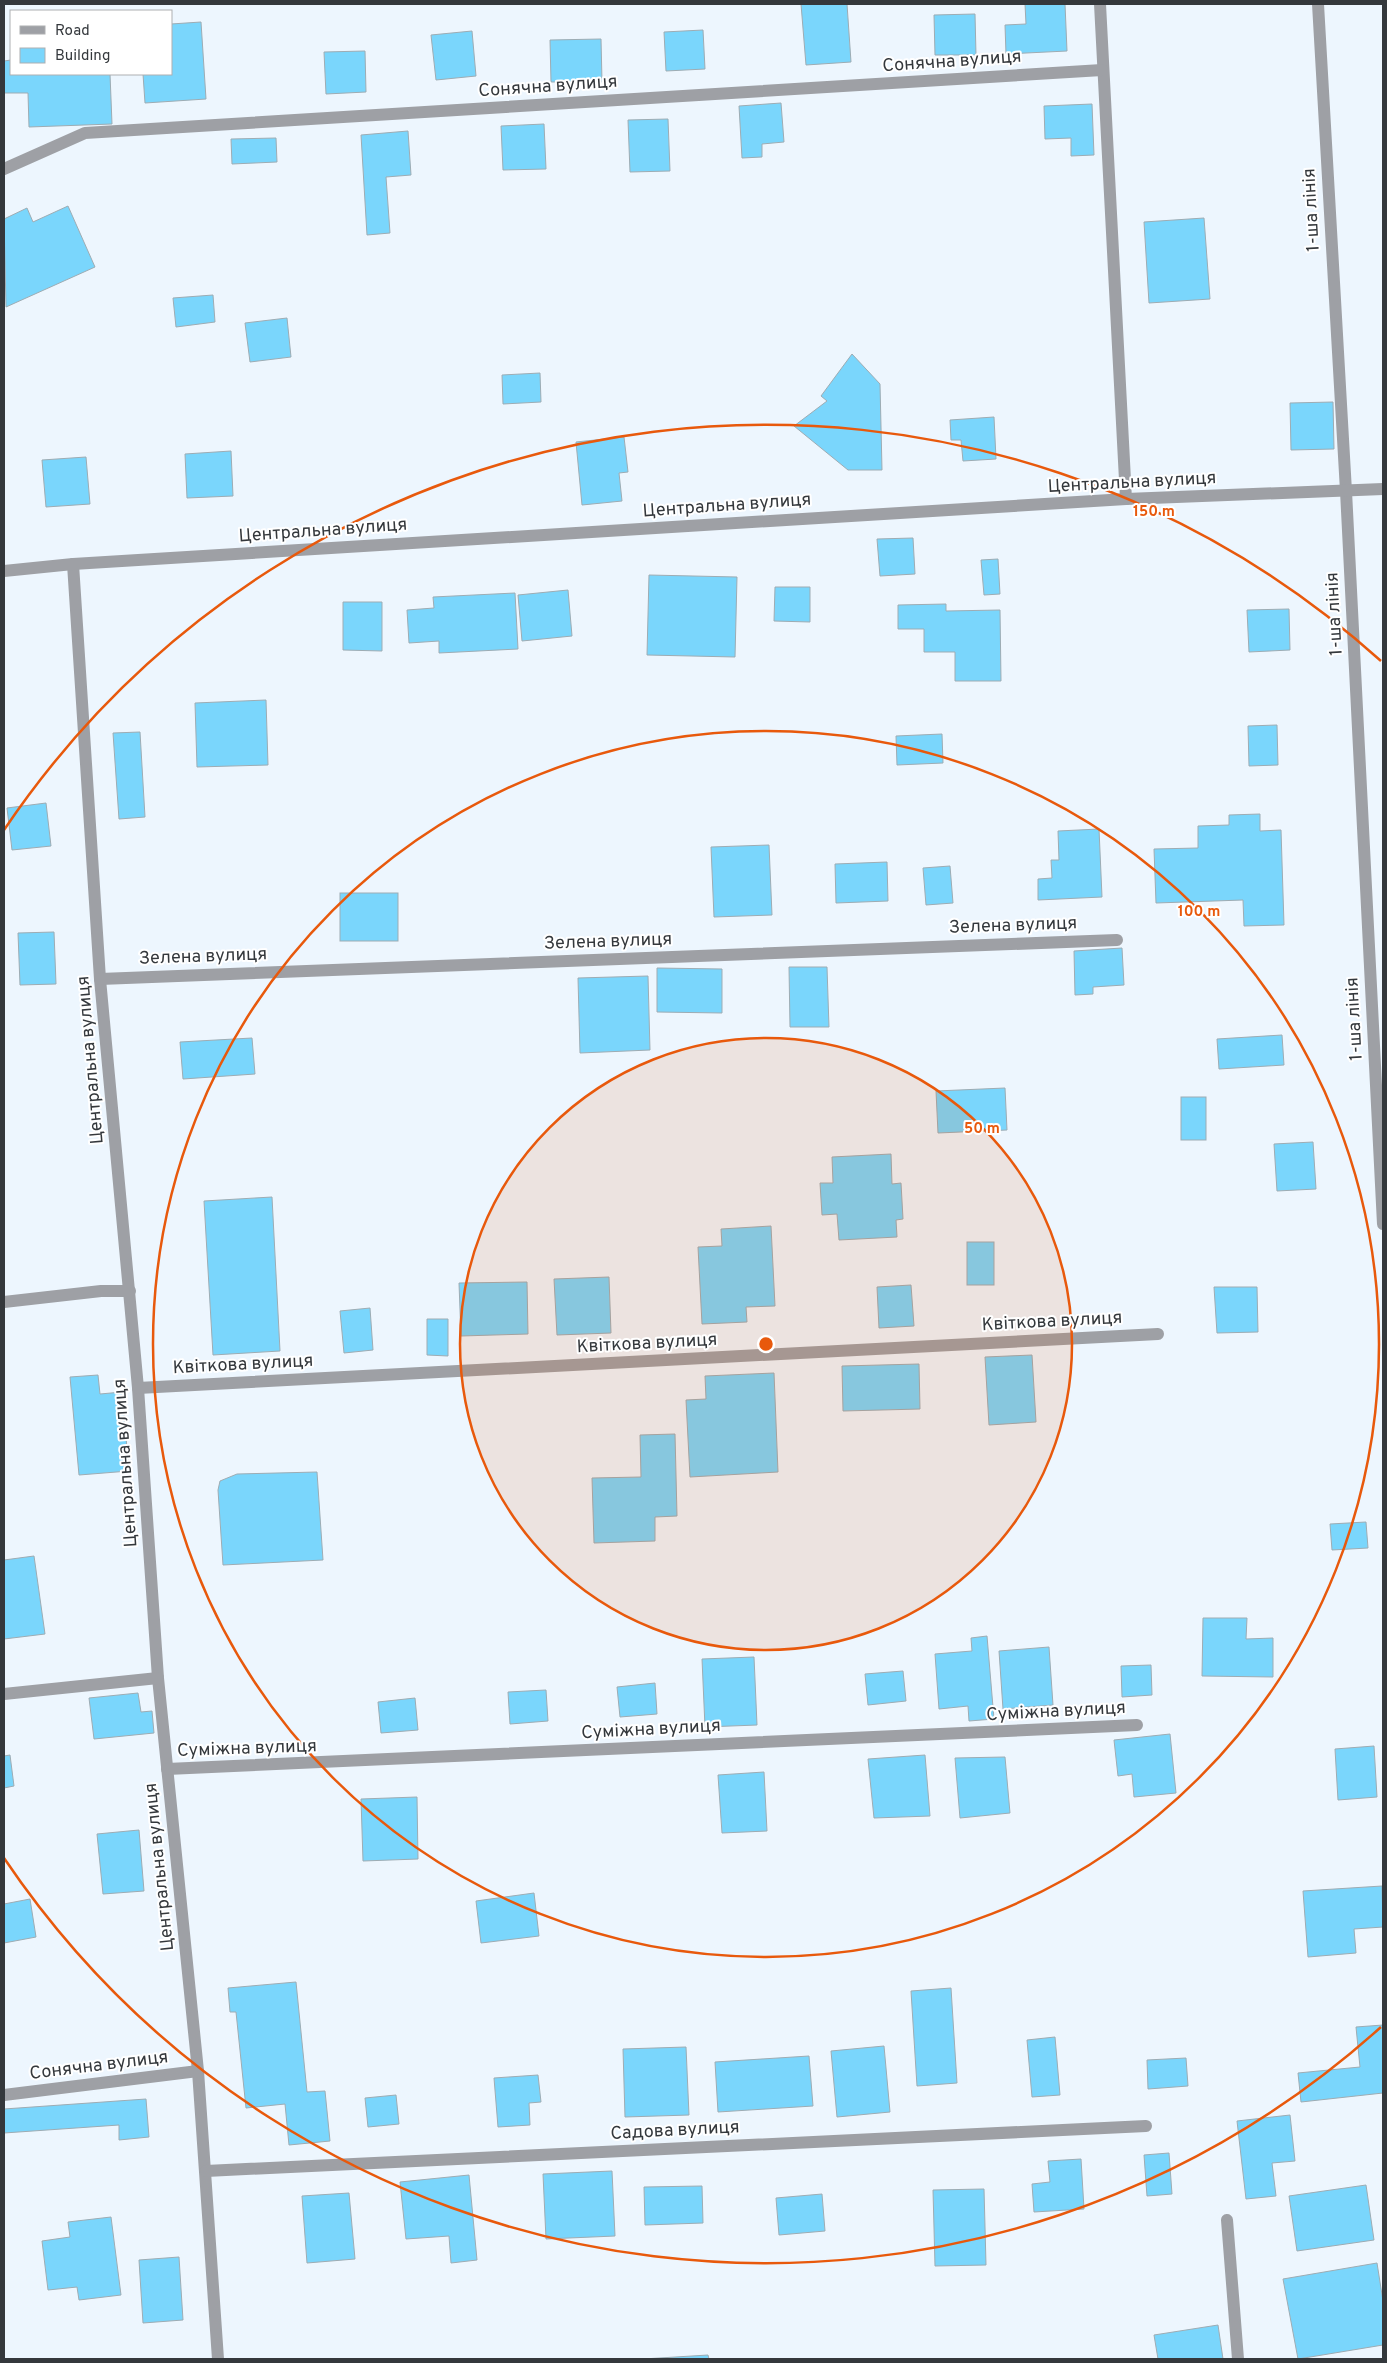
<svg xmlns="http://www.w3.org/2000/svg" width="1387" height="2363" viewBox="0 0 1387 2363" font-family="Overpass,sans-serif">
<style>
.building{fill:#7ad6fc;stroke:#9eacb3}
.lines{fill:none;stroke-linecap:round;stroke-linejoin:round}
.service{stroke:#9ea0a5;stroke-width:12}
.minor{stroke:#9ea0a5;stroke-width:12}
.ring{fill:none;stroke:#e8590c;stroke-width:2.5}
.labels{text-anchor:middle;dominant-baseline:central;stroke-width:4;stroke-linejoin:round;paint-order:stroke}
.street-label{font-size:18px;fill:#34383c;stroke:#fff}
.centre{fill:#e8590c;stroke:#fff;stroke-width:2.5}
.ring-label{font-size:15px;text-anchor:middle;font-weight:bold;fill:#e8590c;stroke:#fff;stroke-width:4;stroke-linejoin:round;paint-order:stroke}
</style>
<rect width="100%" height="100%" fill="#edf6fe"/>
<g class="building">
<path d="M801,4H847L851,62L806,65Z"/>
<path d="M1025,4H1065L1067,51L1006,54L1005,25L1026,24Z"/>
<path d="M975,14L976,55H935L934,15Z"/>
<path d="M201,22L206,99L145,103L143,74H171V24Z"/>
<path d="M703,30L705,69L666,71L664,32Z"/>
<path d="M472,31L476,76L436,80L431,35Z"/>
<path d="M601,39L602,82H551L550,40Z"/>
<path d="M365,51L366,92L326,94L324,52Z"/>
<path d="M11,60V74H110L112,124L29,127L28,93H4V61Z"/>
<path d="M781,103L784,142L762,144V157L742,158L739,106Z"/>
<path d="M1092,104L1094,155L1071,156V138L1045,139L1044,106Z"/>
<path d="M668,119L670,171L630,172L628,120Z"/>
<path d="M544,124L546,169L503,170L501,126Z"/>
<path d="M408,131L411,175L386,177L390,233L367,235L361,135Z"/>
<path d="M276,138L277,162L232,164L231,139Z"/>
<path d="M68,206L95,267L6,307L4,219L27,208L33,222Z"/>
<path d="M1204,218L1210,299L1149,303L1144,222Z"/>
<path d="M213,295L215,322L176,327L173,298Z"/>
<path d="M287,318L291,357L250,362L245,323Z"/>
<path d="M852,354L880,384L882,470H848L794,426L827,401L821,396Z"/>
<path d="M540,373L541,402L503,404L502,375Z"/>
<path d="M1333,402L1334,449L1291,450L1290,403Z"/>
<path d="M994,417L996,459L963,461L961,440H951L950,420Z"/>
<path d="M624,437L628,472L619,473L622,501L582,505L576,442Z"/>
<path d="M231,451L233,496L187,498L185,454Z"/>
<path d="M86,457L90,504L46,507L42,460Z"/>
<path d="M913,538L915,574L880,576L877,539Z"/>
<path d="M998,559L1000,594L984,595L981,560Z"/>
<path d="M649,575L737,577L735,657L647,655Z"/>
<path d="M775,587H810V622L774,621Z"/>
<path d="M568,590L572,636L522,641L518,595Z"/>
<path d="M515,593L518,649L439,653V641L409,643L407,610L434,608L433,597Z"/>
<path d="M343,602H382V651L343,650Z"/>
<path d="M946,604V611L1000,610L1001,681H955V652H924V629H898V605Z"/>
<path d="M1289,609L1290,650L1249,652L1247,610Z"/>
<path d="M266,700L268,765L197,767L195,703Z"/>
<path d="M1277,725L1278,765L1249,766L1248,726Z"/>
<path d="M140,732L145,817L119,819L113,733Z"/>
<path d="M942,734L943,763L897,765L896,736Z"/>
<path d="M46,803L51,846L12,850L7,808Z"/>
<path d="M1260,814V831L1281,830L1284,925L1244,926L1243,900L1156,903L1154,849L1198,848V826L1229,825V815Z"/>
<path d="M1099,829L1102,897L1038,900V879L1052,878L1051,860H1059L1058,831Z"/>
<path d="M769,845L772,915L714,917L711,847Z"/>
<path d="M887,862L888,901L836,903L835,864Z"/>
<path d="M950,866L953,903L926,905L923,868Z"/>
<rect x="340" y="893" width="58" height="48"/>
<path d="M54,932L56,984L20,985L18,933Z"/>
<path d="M1122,948L1124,985L1093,987V994L1075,995L1074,951Z"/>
<path d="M789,967H827L829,1027H790Z"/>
<path d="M657,968L722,969V1013L657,1012Z"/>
<path d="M648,976L650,1050L580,1053L578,978Z"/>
<path d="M1282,1035L1284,1065L1219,1069L1217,1039Z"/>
<path d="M252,1038L255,1074L183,1079L180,1042Z"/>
<path d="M1005,1088L1007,1130L938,1133L936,1091Z"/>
<rect x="1181" y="1097" width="25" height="43"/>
<path d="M1313,1142L1316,1189L1277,1191L1274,1144Z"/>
<path d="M891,1154L892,1184L901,1183L903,1219L896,1220L897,1237L839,1240L837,1214L822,1215L820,1183H833L832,1157Z"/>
<path d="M272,1197L280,1351L213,1355L204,1201Z"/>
<path d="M771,1226L775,1306L746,1307L747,1322L702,1324L698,1247L722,1246L721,1229Z"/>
<rect x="967" y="1242" width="27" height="43"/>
<path d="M609,1277L611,1333L557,1335L554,1279Z"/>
<path d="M527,1282L528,1334L461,1336L459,1283Z"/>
<path d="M911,1285L914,1326L879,1328L877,1287Z"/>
<path d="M1214,1287H1257L1258,1332L1217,1333Z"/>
<path d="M370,1308L373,1350L344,1353L340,1311Z"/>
<path d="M427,1319H448V1356L427,1355Z"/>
<path d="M1032,1355L1036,1422L989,1425L985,1357Z"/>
<path d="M919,1364L920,1409L843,1411L842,1366Z"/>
<path d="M774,1373L778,1472L690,1477L686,1400L706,1399L705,1376Z"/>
<path d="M98,1375L100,1394L122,1392L129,1471L79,1475L70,1377Z"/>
<path d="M675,1434L677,1516L655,1517V1541L594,1543L592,1478L641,1477L640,1435Z"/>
<path d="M317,1472L323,1560L223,1565L218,1490L220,1481L237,1474Z"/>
<path d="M1366,1522L1368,1548L1332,1550L1330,1524Z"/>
<path d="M34,1556L45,1634L4,1639V1560Z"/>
<path d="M1203,1618H1247L1246,1639L1273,1638V1677L1202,1676Z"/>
<path d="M987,1636L994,1719L969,1721L968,1706L939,1709L935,1654L972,1651L971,1638Z"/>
<path d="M1049,1647L1053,1705L1003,1709L999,1651Z"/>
<path d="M754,1657L757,1725L705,1727L702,1659Z"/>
<path d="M1151,1665L1152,1695L1122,1697L1121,1666Z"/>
<path d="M903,1671L906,1701L868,1705L865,1674Z"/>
<path d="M655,1683L657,1714L620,1717L617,1687Z"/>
<path d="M546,1690L548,1721L510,1724L508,1692Z"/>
<path d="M138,1693L141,1712L152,1711L154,1733L94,1739L89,1698Z"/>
<path d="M415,1698L418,1730L381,1733L378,1702Z"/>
<path d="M1170,1734L1176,1793L1134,1797L1132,1774L1118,1776L1114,1740Z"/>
<path d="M1374,1746L1377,1797L1338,1800L1335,1749Z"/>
<path d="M10,1755L14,1786L4,1788V1756Z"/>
<path d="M925,1755L930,1816L874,1818L868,1759Z"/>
<path d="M1005,1757L1010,1813L960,1818L955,1758Z"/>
<path d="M764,1772L767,1831L722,1833L718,1775Z"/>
<path d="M417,1797L418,1859L363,1861L361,1799Z"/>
<path d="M139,1830L144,1891L103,1894L97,1834Z"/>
<path d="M1382,1886L1383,1927L1354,1929L1356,1953L1308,1957L1303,1891Z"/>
<path d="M534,1893L539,1936L481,1943L476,1901Z"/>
<path d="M30,1899L36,1937L4,1943V1904Z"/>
<path d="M296,1982L307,2092L325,2091L330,2141L289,2145L285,2104L246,2108L236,2012H230L228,1988Z"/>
<path d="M951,1988L957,2083L917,2086L911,1991Z"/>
<path d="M1383,2025V2093L1301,2102L1298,2073L1360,2067L1356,2027Z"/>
<path d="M1055,2037L1060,2095L1032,2097L1027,2040Z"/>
<path d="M884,2046L890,2112L837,2117L831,2051Z"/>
<path d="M686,2047L689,2115L625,2117L623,2049Z"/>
<path d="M809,2056L813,2106L718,2112L715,2062Z"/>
<path d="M1186,2058L1188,2086L1148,2089L1147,2060Z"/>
<path d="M538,2075L541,2102L529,2103L530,2125L498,2127L494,2078Z"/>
<path d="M396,2095L399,2124L368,2127L365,2098Z"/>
<path d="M146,2099L149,2137L119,2140V2125L4,2133V2109Z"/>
<path d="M1290,2115L1295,2161L1272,2163L1276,2196L1246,2199L1237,2121Z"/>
<path d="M1169,2153L1172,2194L1147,2196L1144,2155Z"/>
<path d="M1081,2159L1084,2209L1034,2212L1032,2184L1050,2182L1048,2161Z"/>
<path d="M612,2171L615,2236L546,2239L543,2174Z"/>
<path d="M469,2175L477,2260L451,2263L449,2236L406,2239L400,2182Z"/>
<path d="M1366,2185L1374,2240L1297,2251L1289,2196Z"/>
<path d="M702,2186L703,2223L645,2225L644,2187Z"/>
<path d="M984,2189L986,2265L935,2266L933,2190Z"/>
<path d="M349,2193L355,2259L307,2263L302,2196Z"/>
<path d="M822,2194L825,2231L779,2235L776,2198Z"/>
<path d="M111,2217L121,2295L79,2300L77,2287L48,2290L42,2241L70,2237L68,2222Z"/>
<path d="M179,2257L183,2320L143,2323L139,2260Z"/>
<path d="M1377,2263L1383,2301V2345L1298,2359L1283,2279Z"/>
<path d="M1218,2325L1223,2359H1158L1154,2335Z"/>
<path d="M708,2355L709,2359H643Z"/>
</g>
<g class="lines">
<path class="service" d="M1227,2220L1238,2359"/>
<g class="minor">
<path d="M1100,4L1126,499"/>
<path d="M1318,4L1346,491L1383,1224"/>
<path d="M4,169L85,133L1102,70"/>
<path d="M73,564L100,979L138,1388L158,1678L198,2071L218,2359"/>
<path d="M4,571L73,564L1126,499L1383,489"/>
<path d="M100,979L1117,940"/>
<path d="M4,1302L101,1291H130"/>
<path d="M138,1388L1158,1334"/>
<path d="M4,1694L158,1678"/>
<path d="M167,1769L1137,1725"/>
<path d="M4,2095L198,2071"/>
<path d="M206,2171L1146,2126"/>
</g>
</g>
<circle cx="766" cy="1344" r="306" fill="#e8590c" fill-opacity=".12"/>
<g class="ring">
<circle cx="766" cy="1344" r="306"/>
<circle cx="766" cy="1344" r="613"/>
<path d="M1381 2027A919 919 0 0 1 4 1858M4 830A919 919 0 0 1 1381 661"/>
</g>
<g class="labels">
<g class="street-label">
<text transform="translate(952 62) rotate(-4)">Сонячна вулиця</text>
<text transform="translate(548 87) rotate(-4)">Сонячна вулиця</text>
<text transform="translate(1312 210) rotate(-93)">1-ша лінія</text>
<text transform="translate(1132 483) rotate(-3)">Центральна вулиця</text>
<text transform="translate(727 506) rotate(-4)">Центральна вулиця</text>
<text transform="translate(323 531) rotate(-4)">Центральна вулиця</text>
<text transform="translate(1335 614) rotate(-93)">1-ша лінія</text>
<text transform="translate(1013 926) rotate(-2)">Зелена вулиця</text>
<text transform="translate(608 942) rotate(-2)">Зелена вулиця</text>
<text transform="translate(203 957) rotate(-2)">Зелена вулиця</text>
<text transform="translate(1355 1019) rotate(-93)">1-ша лінія</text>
<text transform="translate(91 1060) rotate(-95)">Центральна вулиця</text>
<text transform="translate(1052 1322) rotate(-3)">Квіткова вулиця</text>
<text transform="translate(647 1344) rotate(-3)">Квіткова вулиця</text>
<text transform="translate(243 1365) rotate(-3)">Квіткова вулиця</text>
<text transform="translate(126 1463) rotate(-94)">Центральна вулиця</text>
<text transform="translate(1056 1712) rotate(-3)">Суміжна вулиця</text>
<text transform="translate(651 1730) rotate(-3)">Суміжна вулиця</text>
<text transform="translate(247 1749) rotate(-2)">Суміжна вулиця</text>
<text transform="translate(160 1867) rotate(-96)">Центральна вулиця</text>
<text transform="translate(99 2066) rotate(-7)">Сонячна вулиця</text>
<text transform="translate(675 2131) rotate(-3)">Садова вулиця</text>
</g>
</g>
<circle cx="766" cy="1344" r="8" class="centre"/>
<g class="ring-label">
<text x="1154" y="516">150 m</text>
<text x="1199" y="916">100 m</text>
<text x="982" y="1133">50 m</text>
</g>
<rect width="1387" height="2363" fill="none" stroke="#34383c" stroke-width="10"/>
<rect x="10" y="10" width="162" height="65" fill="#ffffff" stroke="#aeafb1"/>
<rect x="20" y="26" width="25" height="8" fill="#9ea0a5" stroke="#aeafb1"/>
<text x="55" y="35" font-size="15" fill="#34383c">Road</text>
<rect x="20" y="48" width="25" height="15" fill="#7ad6fc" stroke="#aeafb1"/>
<text x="55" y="60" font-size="15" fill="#34383c">Building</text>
</svg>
